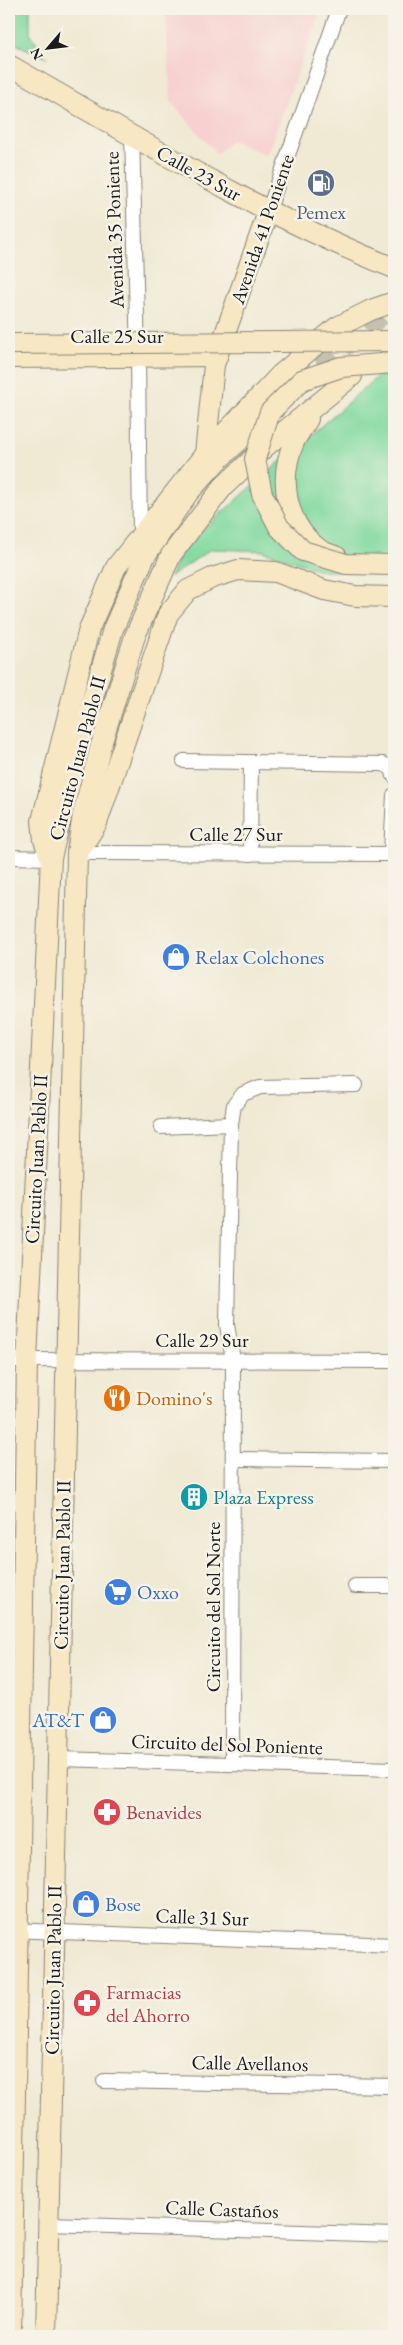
<svg xmlns="http://www.w3.org/2000/svg" width="403" height="2345" viewBox="0 0 403 2345" font-family="'EB Garamond',serif">
<style>
.built{fill:#f7d0cf}
.green{fill:#80d99e;stroke:#4e7a5d}
.lines{fill:none;stroke-linecap:round;stroke-linejoin:round}
.secondary-tunnel{stroke:#c6c1af;stroke-width:20;stroke-dasharray:20 10;stroke-linecap:butt}
.street-casing{stroke:#868378;stroke-width:16}
.secondary-casing{stroke:#868378;stroke-width:22}
.street{stroke:#fff;stroke-width:14}
.secondary{stroke:#f7e8c3;stroke-width:20}
.secondary-bridge-casing{stroke:#868378;stroke-width:22;stroke-linecap:butt}
.secondary-bridge{stroke:#f7e8c3;stroke-width:20}
.labels{text-anchor:middle;dominant-baseline:central;stroke-width:5;stroke-linejoin:round;paint-order:stroke}
.street-label{font-size:20px;fill:#1c1c1c;stroke:#f7f3e8}
.service-label{font-size:20px;fill:#4e5e75;stroke:#f7f3e8}
.shop-label{font-size:20px;fill:#366cbe;stroke:#f7f3e8;text-anchor:start}
.food-label{font-size:20px;fill:#c56008;stroke:#f7f3e8;text-anchor:start}
.culture-label{font-size:20px;fill:#0d838f;stroke:#f7f3e8;text-anchor:start}
.health-label{font-size:20px;fill:#be3a42;stroke:#f7f3e8;text-anchor:start}
</style>
<rect width="100%" height="100%" fill="#f7f3e8"/>
<filter id="ink" filterUnits="userSpaceOnUse"><feTurbulence type="fractalNoise" baseFrequency=".02" numOctaves="2"/><feDisplacementMap in="SourceGraphic" scale="10" xChannelSelector="R" yChannelSelector="G"/><feConvolveMatrix kernelMatrix="1 2 1 2 8 2 1 2 1" color-interpolation-filters="sRGB"/></filter>
<filter id="wash" filterUnits="userSpaceOnUse"><feTurbulence type="fractalNoise" baseFrequency=".0096" numOctaves="4" result="noise"/><feDisplacementMap in="SourceGraphic" scale="20" xChannelSelector="R" yChannelSelector="G"/><feGaussianBlur stdDeviation="1.12" result="paint"/><feColorMatrix in="noise" values="0 0 0 0 0 0 0 0 0 0 0 0 0 0 0 0 0 1.4 0 .05"/><feComposite in="paint" operator="in"/></filter>
<g filter="url(#wash)">
<rect width="100%" height="100%" fill="#f0ead4"/>
<path class="built" d="M165,9H321L267,155L231,140L217,154L171,102Z"/>
<g class="green">
<path d="M9,9H30V34L47,58L9,41Z"/>
<path d="M394,362V572L323,571L263,551L211,549L170,577L184,546Z"/>
</g>
</g>
<g filter="url(#ink)">
<g class="lines">
<path class="secondary-tunnel" d="M320,367L394,305"/>
<defs>
<g id="street">
<path d="M132,135L138,356L140,535"/>
<path d="M268,212L339,9"/>
<path d="M184,761L383,764L392,768L394,776"/>
<path d="M77,853L394,854"/>
<path d="M250,854L251,763"/>
<path d="M391,854L394,795"/>
<path d="M9,857L51,858"/>
<path d="M161,1127L231,1124"/>
<path d="M9,1360L394,1361"/>
<path d="M233,1459L394,1461"/>
<path d="M9,1501H25"/>
<path d="M355,1586H394"/>
<path d="M58,1759L394,1769"/>
<path d="M232,1764L233,1360L227,1325L231,1124L234,1105L243,1094L260,1087L356,1085"/>
<path d="M9,1930L394,1945"/>
<path d="M104,2081L394,2086"/>
<path d="M48,2224L394,2235"/>
</g>
<g id="secondary">
<path d="M9,65C135,137 259,214 394,268"/>
<path d="M9,358L217,356"/>
<path d="M308,419C304,426 298,434 294,442C278,479 285,524 319,549C324,553 331,554 337,557"/>
<path d="M205,454L214,365L268,212"/>
<path d="M81,848L97,823L168,614L188,590L212,578L238,570L276,572L324,590L355,596L394,597"/>
<path d="M50,857L44,840L42,821L89,629L116,567L205,454L280,375L337,327L371,310L394,302"/>
<path d="M11,2336L27,1360L51,858L79,745L113,629L145,556L188,493L218,460L274,409"/>
<path d="M46,2336L77,853L83,814L101,745L135,636L171,555L223,487L265,447L352,376"/>
</g>
</defs>
<use href="#street" class="street-casing"/>
<use href="#secondary" class="secondary-casing"/>
<use href="#street" class="street"/>
<use href="#secondary" class="secondary"/>
<defs>
<g id="secondary-bridge">
<path d="M9,344L394,341"/>
<path d="M394,363L341,367L302,380L270,412L255,459L262,494L279,527L303,551L346,564L394,565"/>
</g>
</defs>
<use href="#secondary-bridge" class="secondary-bridge-casing"/>
<use href="#secondary-bridge" class="secondary-bridge"/>
</g>
</g>
<defs>
<symbol id="fuel-disc" viewBox="-11 -11 22 22"><circle r="9.5" fill="#5c6f8a" stroke="#f7f3e8"/><path d="M-5.5-6h7V0h2V4h1.3V-2.5L3-4.5l.8-.8L6-3V5H2.5V1h-1V6h-7ZM-4.2-4.7v3.2H.2V-4.7Z" fill="#fff"/></symbol>
<symbol id="shop-disc" viewBox="-11 -11 22 22"><circle r="9.5" fill="#3f7fe0" stroke="#f7f3e8"/><path d="M-5-2.5h2.3a2.7 3.5 0 0 1 5.4 0H5L5.5 6h-11ZM-1.5-2.5h3a1.5 2.3 0 0 0-3 0Z" fill="#fff"/></symbol>
<symbol id="restaurant-disc" viewBox="-11 -11 22 22"><circle r="9.5" fill="#e8710a" stroke="#f7f3e8"/><path d="M-5-6h1v4h1v-4h1v4h1v-4h1v5L-1.5 .5V6h-2V.5L-5-1ZM5-6V6H3V1.5H1.5Q1.5-4 5-6Z" fill="#fff"/></symbol>
<symbol id="building-disc" viewBox="-11 -11 22 22"><circle r="9.5" fill="#0f9aa8" stroke="#f7f3e8"/><path d="M-4-6H4V6H1V3H-1V6H-4ZM-2.5-4.3h1.7v1.8h-1.7ZM.8-4.3h1.7v1.8H.8ZM-2.5-1h1.7V.8h-1.7ZM.8-1h1.7V.8H.8Z" fill="#fff"/></symbol>
<symbol id="supermarket-disc" viewBox="-11 -11 22 22"><circle r="9.5" fill="#3f7fe0" stroke="#f7f3e8"/><path d="M-6-5.5h2.5l.6 2H6L4.5 2H-2.5L-4.4-4H-6ZM-1.5 3.2a1.3 1.3 0 1 0 .1 0ZM3 3.2a1.3 1.3 0 1 0 .1 0Z" fill="#fff"/></symbol>
<symbol id="pharmacy-disc" viewBox="-11 -11 22 22"><circle r="9.5" fill="#e0444e" stroke="#f7f3e8"/><path d="M-2-6h4v4h4v4h-4v4h-4v-4h-4v-4h4Z" fill="#fff"/></symbol>
</defs>
<g fill-rule="evenodd">
<use href="#fuel-disc" x="305" y="167" width="32" height="32"/>
<use href="#shop-disc" x="160" y="941" width="32" height="32"/>
<use href="#restaurant-disc" x="101" y="1382" width="32" height="32"/>
<use href="#building-disc" x="178" y="1481" width="32" height="32"/>
<use href="#supermarket-disc" x="102" y="1576" width="32" height="32"/>
<use href="#shop-disc" x="87" y="1704" width="32" height="32"/>
<use href="#pharmacy-disc" x="91" y="1796" width="32" height="32"/>
<use href="#shop-disc" x="70" y="1888" width="32" height="32"/>
<use href="#pharmacy-disc" x="71" y="1987" width="32" height="32"/>
</g>
<g class="labels">
<g class="street-label">
<text transform="translate(199 173) rotate(29)">Calle 23 Sur</text>
<text transform="translate(262 229) rotate(-71)">Avenida 41 Poniente</text>
<text transform="translate(114 230) rotate(-92)">Avenida 35 Poniente</text>
<text x="117" y="336">Calle 25 Sur</text>
<text transform="translate(77 758) rotate(-75)">Circuito Juan Pablo II</text>
<text x="236" y="834">Calle 27 Sur</text>
<text transform="translate(36 1159) rotate(-87)">Circuito Juan Pablo II</text>
<text x="202" y="1340">Calle 29 Sur</text>
<text transform="translate(62 1565) rotate(-89)">Circuito Juan Pablo II</text>
<text transform="translate(213 1607) rotate(-90)">Circuito del Sol Norte</text>
<text transform="translate(227 1744) rotate(2)">Circuito del Sol Poniente</text>
<text transform="translate(202 1917) rotate(2)">Calle 31 Sur</text>
<text transform="translate(53 1970) rotate(-89)">Circuito Juan Pablo II</text>
<text transform="translate(250 2063) rotate(1)">Calle Avellanos</text>
<text transform="translate(222 2209) rotate(2)">Calle Castaños</text>
</g>
<g class="service-label">
<text x="321" y="212">Pemex</text>
</g>
<g class="shop-label">
<text x="195" y="957">Relax Colchones</text>
<text x="137" y="1592">Oxxo</text>
<text x="84" y="1720" text-anchor="end">AT&amp;T</text>
<text x="105" y="1904">Bose</text>
</g>
<g class="food-label">
<text x="136" y="1398">Domino's</text>
</g>
<g class="culture-label">
<text x="213" y="1497">Plaza Express</text>
</g>
<g class="health-label">
<text x="126" y="1812">Benavides</text>
<text x="106" y="1992">Farmacias<tspan x="106" dy="23">del Ahorro</tspan></text>
</g>
</g>
<rect width="403" height="2345" fill="none" stroke="#f7f3e8" stroke-width="30"/>
<g transform="translate(48 48) rotate(242)" stroke="#f7f3e8" stroke-width="4" paint-order="stroke">
<path d="M0-4L9 19L0 12L-9 19Z" fill="#1c1c1c"/>
<text y="-8" font-size="14" font-weight="bold" text-anchor="middle" fill="#1c1c1c">N</text>
</g>
</svg>
